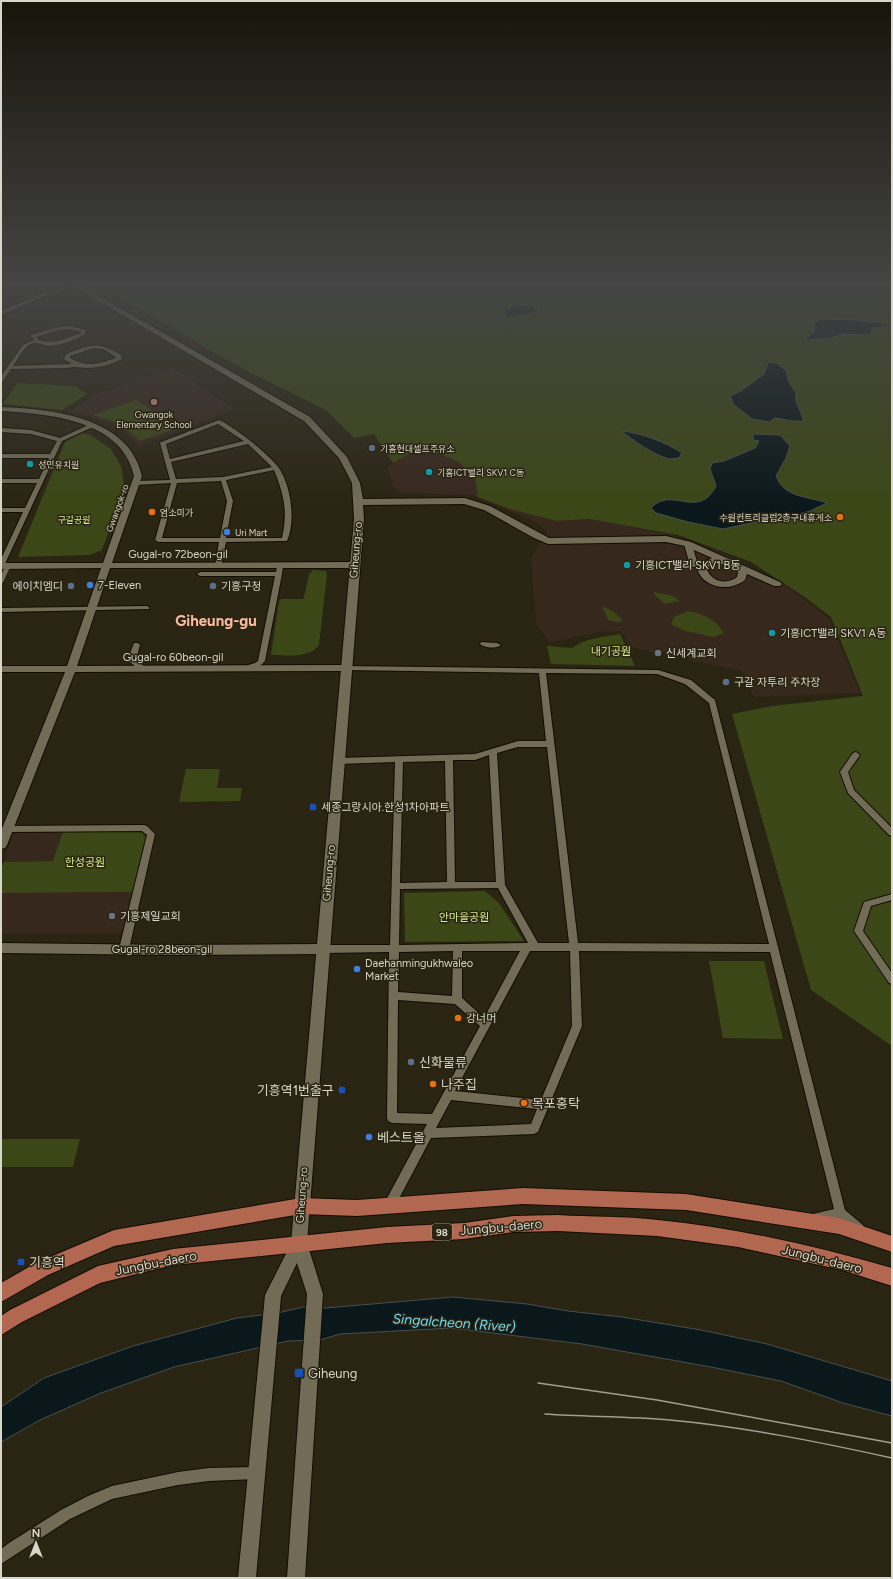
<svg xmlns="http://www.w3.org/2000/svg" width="893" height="1579" viewBox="0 0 893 1579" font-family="Figtree,'Noto Sans KR',sans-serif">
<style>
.commercial{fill:#37281d}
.green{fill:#3b4716}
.water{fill:#0a171b;stroke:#48504f}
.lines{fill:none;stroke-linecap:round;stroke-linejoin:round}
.pedestrian-casing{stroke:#120d00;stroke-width:6}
.minor-casing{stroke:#120d00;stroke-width:2}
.tertiary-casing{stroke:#120d00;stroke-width:2}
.secondary-casing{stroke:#120d00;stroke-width:2}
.primary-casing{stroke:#120d00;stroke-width:2}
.pedestrian{stroke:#726c57;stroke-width:5}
.minor{fill:#726c57;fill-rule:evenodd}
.tertiary{fill:#726c57;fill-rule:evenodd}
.secondary{fill:#726c57;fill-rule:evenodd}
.primary{fill:#b26751;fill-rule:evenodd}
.tram{stroke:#a29e90;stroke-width:1.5}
.education-dot{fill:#8d6e63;stroke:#2a2412;stroke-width:1.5}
.service-dot{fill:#5c6f8a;stroke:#2a2412;stroke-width:1.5}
.culture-dot{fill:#0f9aa8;stroke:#2a2412;stroke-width:1.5}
.food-dot{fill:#e8710a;stroke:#2a2412;stroke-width:1.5}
.shop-dot{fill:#3f7fe0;stroke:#2a2412;stroke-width:1.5}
.worship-dot{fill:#6b7280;stroke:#2a2412;stroke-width:1.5}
.transit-dot{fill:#1a4fb4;stroke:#2a2412;stroke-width:1.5}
.labels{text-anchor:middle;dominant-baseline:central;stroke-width:3;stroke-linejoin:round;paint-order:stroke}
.far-poi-label{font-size:9px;fill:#d8d5c9;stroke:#2a2412;text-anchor:start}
.far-street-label{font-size:9px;fill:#d8d5c9;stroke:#2a2412}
.far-park-label{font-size:9px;fill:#d2ee88;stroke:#2a2412}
.shield{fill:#2a2412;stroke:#a4a092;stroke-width:1}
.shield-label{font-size:10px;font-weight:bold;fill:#d8d5c9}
.street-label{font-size:11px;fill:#d8d5c9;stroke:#2a2412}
.poi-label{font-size:11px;fill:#d8d5c9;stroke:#2a2412;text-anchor:start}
.park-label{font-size:11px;fill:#d2ee88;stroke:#2a2412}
.near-poi-label{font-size:13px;fill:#d8d5c9;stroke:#2a2412;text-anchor:start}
.near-street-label{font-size:13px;fill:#d8d5c9;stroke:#2a2412}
.near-water-label{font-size:14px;font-style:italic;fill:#6fdaf6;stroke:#2a2412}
.district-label{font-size:15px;font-weight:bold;fill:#fabda2;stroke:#2a2412}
</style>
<rect width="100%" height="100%" fill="#2a2412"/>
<g class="commercial">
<path d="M172,368L234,409L138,447L124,431L113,424L87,416L69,412L94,395Z"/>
<path d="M422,447L459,461L475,479L557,521L592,519L676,536L729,556L783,584L828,617L860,693L754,697L742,671L689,660V649L655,653L631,647L621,631L600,632L550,642L536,624L531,558L547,531L536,522L472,495L400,493L393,486L387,467Z"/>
<path d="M14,831H63L53,861L4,862Z"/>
<path d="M134,892L125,930L119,934H1V893Z"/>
</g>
<g class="green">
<path d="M100,286H892V1046L811,990L732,714L772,706L863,696L831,617L806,598L751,562L678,535L589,519L557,521L510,509L478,497L475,479L459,462L422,447L393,463L374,434L354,438L326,410L243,369Z"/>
<path d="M17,383L75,386L87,394L62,410L3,404Z"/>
<path d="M136,400L179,428L140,441C126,427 112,420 93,415Z"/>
<path d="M82,433L90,435L111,449L121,466L125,489L102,550L90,555L18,557L65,442Z"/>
<path d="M313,570L326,571L327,574L319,645C308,659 287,655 271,655L279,601L281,599H303L304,597L309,574Z"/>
<path d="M654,592L673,596L680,601L665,604L655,595Z"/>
<path d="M602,606L614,612L623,621L617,622L608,620Z"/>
<path d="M688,611C704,614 715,619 724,633L714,637L685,631L671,624L674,617Z"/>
<path d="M620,634L635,666L551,664L547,646L572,648C585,638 604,637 620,634Z"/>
<path d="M186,769H220L217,788H242L240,801L179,802Z"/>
<path d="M140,830L147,838L134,892L1,893V868L4,862L53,861L63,831Z"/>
<path d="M485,891L499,903L524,941L405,942L404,893Z"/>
<path d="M709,961H764L783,1039L723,1038Z"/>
<path d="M2,1139H80L73,1167H1Z"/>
</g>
<g class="water">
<path d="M519,305H533L539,312L508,318L505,316V309Z"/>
<path d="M818,319L858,320L887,324V327L872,328V334L865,335L843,334L830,338L808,340L805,339L814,332V325Z"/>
<path d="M768,362L777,363L786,371L789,382L796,393V401L804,421H792L775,418L769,422L752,419L733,404L730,396L741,391L764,374Z"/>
<path d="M622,431C641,433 666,442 682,453L679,458C676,458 672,459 669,459C657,456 631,440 622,431Z"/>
<path d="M753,434L780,435L790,446L786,458L776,476C784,498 808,496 827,503L810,511L771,522L761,521L723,529L688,522L656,513L651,508C672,485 698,521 716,486L710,469L712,463L724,461L755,448L759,441L753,440Z"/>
<path d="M453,1297L527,1304L568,1311L622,1317L701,1330L767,1344L892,1381V1416L843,1403L781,1381L711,1367L582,1344L452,1328L340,1334L320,1340L288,1341L174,1367L101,1393L40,1420L1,1442V1407L44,1378L133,1346L237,1318L278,1313L303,1307L326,1308Z"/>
</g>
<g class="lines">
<defs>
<path id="pedestrian" d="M1,581L8,566"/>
<g id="minor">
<path d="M70,326L86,330L85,334C76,340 60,346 49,346C43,346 37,341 31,344C23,348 18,359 13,366L72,364L64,359L66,354C91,345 97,341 121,355L122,359C113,364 98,368 87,368C80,368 75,366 68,368L11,369L3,381L1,382V376L23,345L34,340L31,336V335L58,327ZM70,329L81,332V333C67,338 54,345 39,340L36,337L59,330ZM94,348L103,349L116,357V358C98,364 88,368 70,358V356Z"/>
<path d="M219,420C233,426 270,455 279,468C291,486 296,521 287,541L226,542L221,566L218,568L215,566L219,542H158L155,540L171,483L136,485L133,483L136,481L170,480L160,443L161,442ZM218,424L244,441L170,459L166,444ZM248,444L272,467L223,477L176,479L171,462ZM274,470C284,495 288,511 282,538H226L233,501L226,480ZM221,481L227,501L220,538H162L177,483Z"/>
<path d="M93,423L96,425L95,426L62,441L4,566L1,568V559L23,512H1V508H25L37,483H1V479H39L49,458H1V454H50L57,441L31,434L1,432V428L31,430L60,438Z"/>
<path d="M280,564L283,566L282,574L265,661C260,667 253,671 245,670L244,668L245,666L255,663L258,661L275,576H200L197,574L200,572H276L277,566Z"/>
<path d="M147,606L149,607V609L1,612V608Z"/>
<path d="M481,642L497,643L501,645C496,649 484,648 480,644Z"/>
<path d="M134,643H138L140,645L137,656V661L148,669L147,671H141L130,662L129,656Z"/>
<path d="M343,666L658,670L691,680L715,700L845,1210L863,1225L865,1229L863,1233L859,1234L855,1233L838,1219L817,1223L813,1222L812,1218L813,1214L834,1209L770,952L579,951L582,1026L538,1132L534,1134L431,1138L393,1210L389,1211L385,1210L384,1206L385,1202L427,1124L392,1123L388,1121L387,1118L389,952L323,953L320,952L318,949L320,946L323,945H390L395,762L339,764L335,761L339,758L475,754L518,741H546L539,673L346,670L342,668ZM546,673L657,674L685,684L709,703L769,944L578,943ZM518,747H547L569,943H538L505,885L497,753ZM489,755L496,882H455L453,760H475ZM445,761L447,882L400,883L403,762ZM498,888L528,943L399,945L400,889ZM453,951L452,996L398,992L399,952ZM462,951H520L484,1018L462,998ZM530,951H570L572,1026L541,1100L455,1091ZM398,1000L455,1004L480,1026L432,1114L397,1113ZM451,1100L537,1109L531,1124L436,1128Z"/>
<path d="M856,752L860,755L848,772L854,790L892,828V836L889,835L848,793L840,772L853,753Z"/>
<path d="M144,825L147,826L155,834L129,949L127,952L124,953L121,952L119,949L147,835L142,831L8,832L5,831L4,829L5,827L8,826Z"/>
<path d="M892,894V900L871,906L863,931L892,973V984L889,983L854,931L864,902Z"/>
<path d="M256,1467L260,1469L262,1473L260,1477L256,1479L209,1481L178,1485L112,1499L70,1519L1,1564V1549L9,1543L61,1510L88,1496L112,1486L178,1472L209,1468Z"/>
</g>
<g id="tertiary">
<path d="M68,286H77L47,295L1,315V311L43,293Z"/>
<path d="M1,407C50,409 129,416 142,476L112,563L355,562L359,565L355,568H110L77,666L346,665L351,668L346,671L75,672L7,845L5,848L1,849V831L65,672H1V666H67L101,568L1,569V563H103L134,476C122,419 47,414 1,411Z"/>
<path d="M688,541L692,544L698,565L697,567H691L690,565L684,544Z"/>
<path d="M1,943L172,945L323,944L327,945L329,949L327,953L323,954L172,955L1,953Z"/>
<path d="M299,1235L304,1238L307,1243L323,1294L305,1578H287L307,1294L297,1263L281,1296L256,1578H238L265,1295L294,1238Z"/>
</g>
<path id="secondary" d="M73,286H81L310,417L347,457L360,483L363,499L465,498L490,506L549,538L666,536L691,542L780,582L782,584L780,586H774L747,574L745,580C730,592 704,589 697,569L705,561L712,558L685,546L666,542L548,544L534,538L484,510L464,504L363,505L364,519L307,1243L305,1249L299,1251L293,1249L291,1243L354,519L352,483L339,458L304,421ZM715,564C724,564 731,565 738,572L737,577C727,585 711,582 707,569Z"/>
<g id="primary">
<path d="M523,1188L686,1194L839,1218L892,1236V1252L839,1234L686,1210L523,1204L357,1216L301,1214L114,1246L48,1275L1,1302V1283L36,1263L114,1230L301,1198L357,1200Z"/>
<path d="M558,1215C591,1217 625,1216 658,1220C737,1228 816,1246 892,1268V1286L842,1270L738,1247L657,1236L558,1231L513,1232L464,1239L387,1243L173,1265L100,1283L22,1322L1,1335V1316L10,1310L98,1266L173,1249L387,1227L464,1223L513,1216Z"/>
</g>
</defs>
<use href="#pedestrian" class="pedestrian-casing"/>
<use href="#minor" class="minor-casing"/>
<use href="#tertiary" class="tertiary-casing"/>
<use href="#secondary" class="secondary-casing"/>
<use href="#primary" class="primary-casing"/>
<use href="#pedestrian" class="pedestrian"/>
<use href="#minor" class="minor"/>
<use href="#tertiary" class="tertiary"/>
<use href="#secondary" class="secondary"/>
<use href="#primary" class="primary"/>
<g class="tram">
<path d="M538,1383L657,1400L892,1443"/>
<path d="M545,1414C587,1417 628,1416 670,1420C745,1427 819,1442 892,1458"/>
</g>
</g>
<linearGradient id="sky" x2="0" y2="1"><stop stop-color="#17140a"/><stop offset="0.56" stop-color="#444544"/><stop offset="1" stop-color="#444544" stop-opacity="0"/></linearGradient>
<rect width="893" height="507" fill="url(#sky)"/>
<circle class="education-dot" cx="154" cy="402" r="4"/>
<g class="service-dot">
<circle cx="372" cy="448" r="4"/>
<circle cx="71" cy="586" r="4"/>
<circle cx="213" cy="586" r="4"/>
<circle cx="726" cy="682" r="4"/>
<circle cx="411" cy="1062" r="4"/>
</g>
<g class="culture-dot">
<circle cx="30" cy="464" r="4"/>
<circle cx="429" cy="472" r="4"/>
<circle cx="627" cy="565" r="4"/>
<circle cx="772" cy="633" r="4"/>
</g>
<g class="food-dot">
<circle cx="152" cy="512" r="4"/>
<circle cx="840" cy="517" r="4"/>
<circle cx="458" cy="1018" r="4"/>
<circle cx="433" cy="1084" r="4"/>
<circle cx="524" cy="1103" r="4"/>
</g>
<g class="shop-dot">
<circle cx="227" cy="532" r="4"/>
<circle cx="90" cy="585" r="4"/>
<circle cx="357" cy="969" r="4"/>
<circle cx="369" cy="1137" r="4"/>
</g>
<g class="worship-dot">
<circle cx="658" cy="653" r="4"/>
<circle cx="112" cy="916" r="4"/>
</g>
<g class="transit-dot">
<rect x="309" y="803" width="8" height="8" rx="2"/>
<rect x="338" y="1086" width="8" height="8" rx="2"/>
<rect x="17" y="1258" width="8" height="8" rx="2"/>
<rect x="294" y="1368" width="10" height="10" rx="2"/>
</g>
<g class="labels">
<g class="far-poi-label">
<text x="154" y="414" text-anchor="middle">Gwangok<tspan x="154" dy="10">Elementary School</tspan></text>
<text x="380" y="448">기흥현대셀프주유소</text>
<text x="38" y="464">성민유치원</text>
<text x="437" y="472">기흥ICT밸리 SKV1 C동</text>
<text x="160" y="512">염소미가</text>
<text x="832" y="517" text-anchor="end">수원컨트리클럽2층구내휴게소</text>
<text x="235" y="532">Uri Mart</text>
</g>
<g class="far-street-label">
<text transform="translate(117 508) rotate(-70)">Gwangok-ro</text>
</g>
<g class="far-park-label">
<text x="74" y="519">구갈공원</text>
</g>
<rect class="shield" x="432" y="1224" width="20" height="16" rx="3"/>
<g class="shield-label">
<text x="442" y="1232">98</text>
</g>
<g class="street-label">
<text transform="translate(356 550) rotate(-85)">Giheung-ro</text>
<text x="178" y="554">Gugal-ro 72beon-gil</text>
<text x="173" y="657">Gugal-ro 60beon-gil</text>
<text transform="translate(329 873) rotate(-85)">Giheung-ro</text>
<text x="162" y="949">Gugal-ro 28beon-gil</text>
<text transform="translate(302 1195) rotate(-86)">Giheung-ro</text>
</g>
<g class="poi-label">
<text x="635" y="565">기흥ICT밸리 SKV1 B동</text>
<text x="98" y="585">7-Eleven</text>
<text x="63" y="586" text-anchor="end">에이치엠디</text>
<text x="221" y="586">기흥구청</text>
<text x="780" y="633">기흥ICT밸리 SKV1 A동</text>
<text x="666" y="653">신세계교회</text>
<text x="734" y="682">구갈 자투리 주차장</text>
<text x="321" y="807">세종그랑시아.한성1차아파트</text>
<text x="120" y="916">기흥제일교회</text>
<text x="365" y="963">Daehanmingukhwaleo<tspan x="365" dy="13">Market</tspan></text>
<text x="466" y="1018">강너머</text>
</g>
<g class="park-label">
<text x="611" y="651">내기공원</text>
<text x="85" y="862">한성공원</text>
<text x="464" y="917">안마을공원</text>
</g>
<g class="near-poi-label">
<text x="419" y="1062">신화물류</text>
<text x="441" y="1084">나주집</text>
<text x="334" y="1090" text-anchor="end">기흥역1번출구</text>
<text x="532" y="1103">목포홍탁</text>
<text x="377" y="1137">베스트올</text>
<text x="29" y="1262">기흥역</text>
<text x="308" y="1373">Giheung</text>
</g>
<g class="near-street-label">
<text transform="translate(501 1227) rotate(-5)">Jungbu-daero</text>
<text transform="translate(822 1259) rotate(14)">Jungbu-daero</text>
<text transform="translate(156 1263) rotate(-11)">Jungbu-daero</text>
</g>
<g class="near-water-label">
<text transform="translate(454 1323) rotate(4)">Singalcheon (River)</text>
</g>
<g class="district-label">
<text x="216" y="621">Giheung-gu</text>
</g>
</g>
<rect width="893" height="1579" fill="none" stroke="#d8d5c9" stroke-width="4"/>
<g transform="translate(36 1543)" stroke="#2a2412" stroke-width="3" paint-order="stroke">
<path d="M0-3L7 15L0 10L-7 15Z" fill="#d8d5c9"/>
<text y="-6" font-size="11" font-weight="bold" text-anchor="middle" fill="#d8d5c9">N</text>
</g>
</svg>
